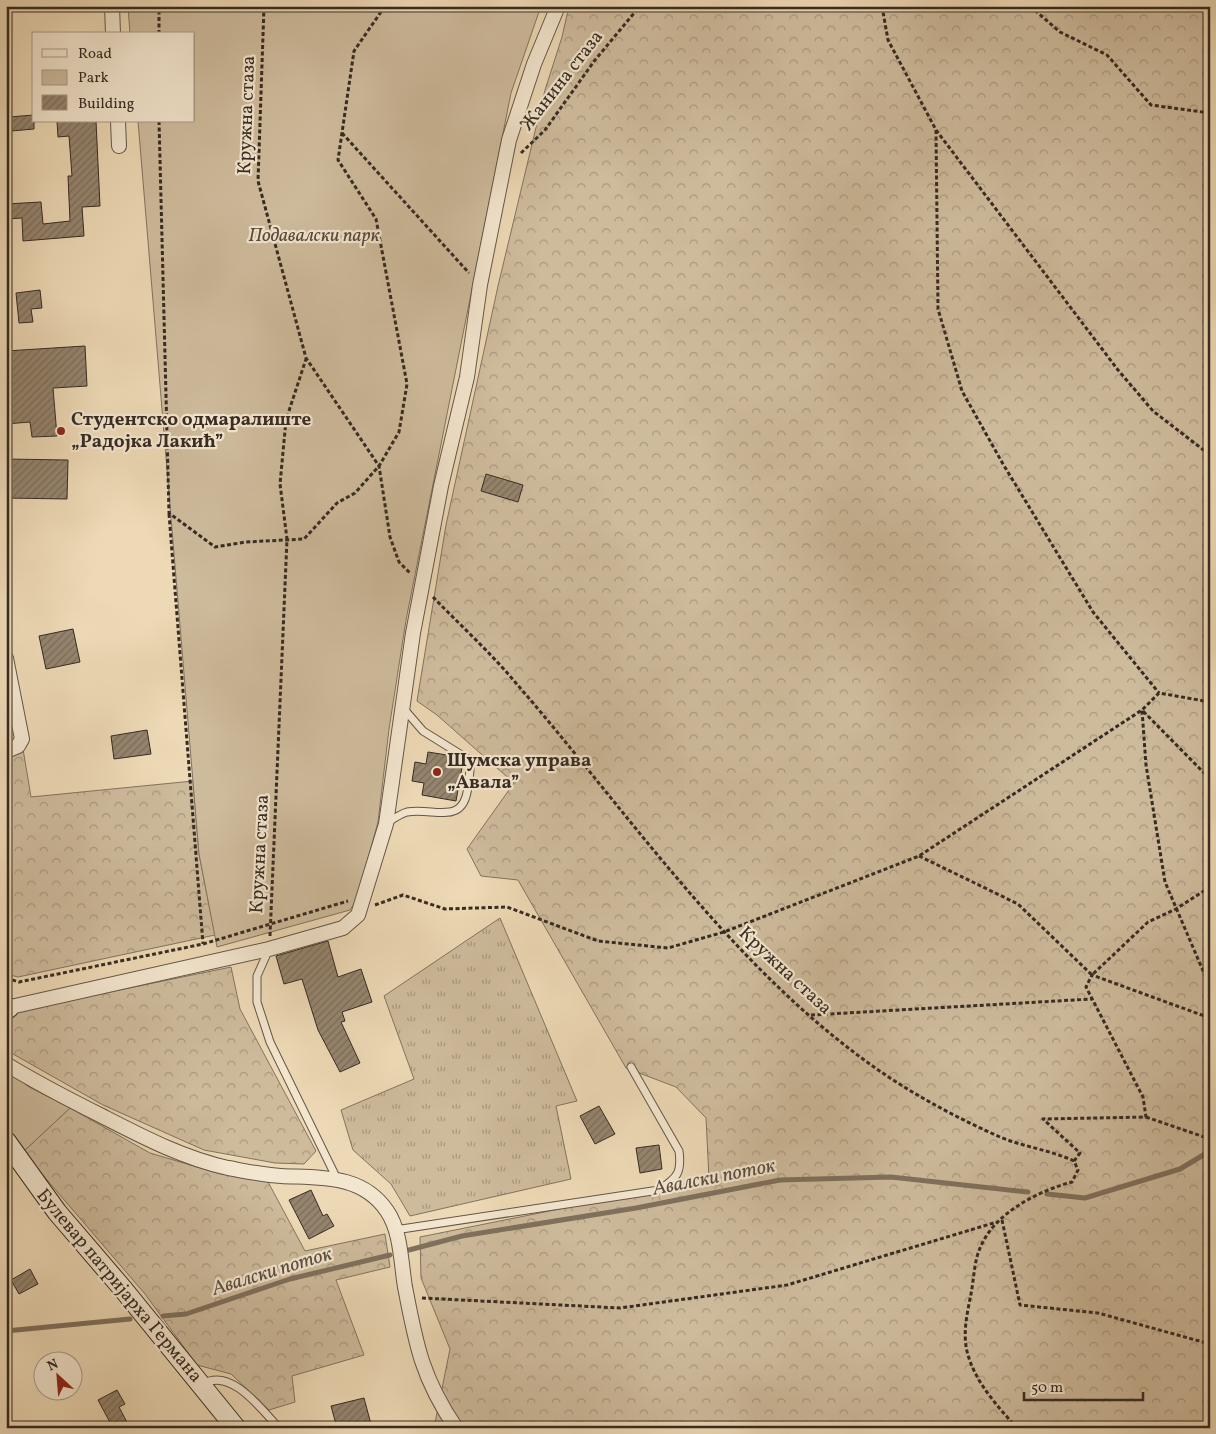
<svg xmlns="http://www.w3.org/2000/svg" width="1216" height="1434" viewBox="0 0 1216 1434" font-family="Vollkorn,serif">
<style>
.grass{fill:url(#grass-tufts);stroke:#827360}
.forest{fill:url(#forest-crowns);stroke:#827360}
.park{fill:#cebb9c;stroke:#827360}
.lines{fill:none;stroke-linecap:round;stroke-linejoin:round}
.stream{stroke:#7f705d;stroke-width:5}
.building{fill:url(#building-hatch);stroke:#362b23}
.lane-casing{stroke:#645648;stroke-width:9}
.street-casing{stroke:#645648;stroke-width:16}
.secondary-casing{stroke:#362b23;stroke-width:21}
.path{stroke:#362b23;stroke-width:3;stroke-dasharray:4 2.5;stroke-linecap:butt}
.lane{stroke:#f3e6cf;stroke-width:7}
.street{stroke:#f3e6cf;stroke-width:14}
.secondary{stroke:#f3e6cf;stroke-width:19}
.poi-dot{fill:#8f2418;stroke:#f3e6cf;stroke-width:2}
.labels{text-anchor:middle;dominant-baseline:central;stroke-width:4.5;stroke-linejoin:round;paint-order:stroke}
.street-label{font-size:19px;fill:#362b23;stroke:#f3e6cf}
.park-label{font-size:19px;font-style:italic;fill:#54483b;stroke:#f3e6cf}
.poi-label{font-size:19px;font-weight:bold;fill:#362b23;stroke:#f3e6cf;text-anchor:start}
.water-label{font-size:20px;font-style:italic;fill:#5a4e40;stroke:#f3e6cf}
</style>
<defs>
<pattern id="grass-tufts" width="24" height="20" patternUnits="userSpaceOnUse" patternTransform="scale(1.25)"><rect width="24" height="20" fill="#cebb9c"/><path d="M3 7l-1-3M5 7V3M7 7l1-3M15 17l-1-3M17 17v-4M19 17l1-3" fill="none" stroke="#a8987f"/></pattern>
<pattern id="forest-crowns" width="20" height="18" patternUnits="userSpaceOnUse" patternTransform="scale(1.25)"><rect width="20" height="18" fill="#cebb9c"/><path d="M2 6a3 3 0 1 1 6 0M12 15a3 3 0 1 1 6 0" fill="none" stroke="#a8987f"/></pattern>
<pattern id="building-hatch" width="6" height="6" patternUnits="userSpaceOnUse" patternTransform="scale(1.25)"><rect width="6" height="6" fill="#95856f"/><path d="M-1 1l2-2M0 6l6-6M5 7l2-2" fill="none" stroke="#7a6d5b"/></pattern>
</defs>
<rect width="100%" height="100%" fill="#edd9b5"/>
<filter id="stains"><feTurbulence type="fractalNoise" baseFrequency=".004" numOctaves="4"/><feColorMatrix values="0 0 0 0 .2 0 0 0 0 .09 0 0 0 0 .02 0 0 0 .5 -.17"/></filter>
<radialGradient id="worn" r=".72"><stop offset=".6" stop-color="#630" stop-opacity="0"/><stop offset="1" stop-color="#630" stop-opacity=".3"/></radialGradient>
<path class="grass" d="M500,918L577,1101L556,1106L571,1179L410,1216L391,1184L353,1150L341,1110L414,1079L384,996Z"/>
<g class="forest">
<path d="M569,6H1210V1428H434L450,1349L421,1278L420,1237L709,1179L706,1118L676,1087L626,1068L518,880L481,876L467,849L514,783L437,715L417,701L446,525L498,286L545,90L562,37Z"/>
<path d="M23,749L31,797L193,781L199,854L215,935L18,977L6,974V751Z"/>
<path d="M231,967L240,1009L316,1151L304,1164L275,1163L204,1150L103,1105L6,1050L8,1013Z"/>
<path d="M70,1108L150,1153L221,1174L267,1180L305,1251L385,1234L390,1267L336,1280L364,1355L292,1376L295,1402L269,1410L231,1374L197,1365L145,1294L23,1152Z"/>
</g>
<g class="park">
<path d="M128,6H541L511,93L406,620L389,729L378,822L357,899L350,910L217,947L199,854L138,121H194V34H130Z"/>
<path d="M6,1069L29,1087L70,1108L23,1152L6,1125Z"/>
</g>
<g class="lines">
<g class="stream">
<path d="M1047,1194L1085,1198L1180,1169L1210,1151"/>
<path d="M409,1250L462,1236L636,1208L780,1180L891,1177L1028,1192"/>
<path d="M163,1316L186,1314L290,1279L390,1255"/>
<path d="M6,1331L130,1319"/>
</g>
</g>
<g class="building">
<path d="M34,115V129L11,131L9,117Z"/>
<path d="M57,121H96L100,206L82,207L84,236L23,241L22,218L6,219V204L41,202L43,224L70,221L68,176H72L69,136L58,137Z"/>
<path d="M40,290L42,308L31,309L33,322L19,323L16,293Z"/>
<path d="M85,346L87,386L53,388L57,436L32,437L30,422L6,424V351Z"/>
<path d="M6,459L68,460L67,499L6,498Z"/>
<path d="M486,474L523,485L518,502L481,491Z"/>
<path d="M73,629L80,662L46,669L39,636Z"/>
<path d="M147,730L151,754L114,759L111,736Z"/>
<path d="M428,752L453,756L463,762L456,801L422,795L424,783L412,781L415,762L426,764Z"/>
<path d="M328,941L338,977L361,969L372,1002L342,1012L345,1021L341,1022L360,1063L340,1072L318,1030L302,979L284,984L276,956Z"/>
<path d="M599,1106L615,1134L595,1144L580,1116Z"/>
<path d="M659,1145L662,1169L640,1173L636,1148Z"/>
<path d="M311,1190L323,1216L327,1214L334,1226L309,1239L289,1200Z"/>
<path d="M30,1269L38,1284L19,1294L11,1280Z"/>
<path d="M117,1390L125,1404L119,1407L130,1428H113L98,1400Z"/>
<path d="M364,1398L372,1428H337L331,1406Z"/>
</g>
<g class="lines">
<defs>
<g id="lane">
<path d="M387,823C393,819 400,814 407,812C434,807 464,827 468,786C469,777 472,767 468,759L423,731L404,709"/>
<path d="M269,949L257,976V1002L270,1042L337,1179"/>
<path d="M395,1230L659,1190C677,1178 682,1173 679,1151L631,1067"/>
<path d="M203,1384C231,1367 262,1410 279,1428"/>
</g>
<g id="street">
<path d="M112,6L113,34"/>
<path d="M118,121L119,146"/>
<path d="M6,658L22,739L18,746L6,751"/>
<path d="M6,1008L269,949L343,928L358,915L386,824L413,633L441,486L467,377L480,285L509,140L534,64L558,6"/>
<path d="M6,1064C37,1083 70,1100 102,1116C143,1137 183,1158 228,1168C245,1171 263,1175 281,1176C320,1178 362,1174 387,1211C401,1231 401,1263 405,1287C416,1345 422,1378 456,1428"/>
</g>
<g id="secondary">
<path d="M6,1007L9,1008"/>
<path d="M6,1141L57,1212L123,1289L236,1428"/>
</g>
</defs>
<use href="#lane" class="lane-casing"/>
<use href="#street" class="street-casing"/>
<use href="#secondary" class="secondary-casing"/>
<g class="path">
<path d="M264,6L258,181L306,358L379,466L390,537L399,562L410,573"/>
<path d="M882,6L888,40L936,130L1118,370L1153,411L1210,455"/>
<path d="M1030,6L1060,32L1107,55L1151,105L1210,113"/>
<path d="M159,34V6"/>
<path d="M159,121L169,513L215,547L246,542L304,539L337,503L355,493L379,466L399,432L407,384L376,219L338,160L354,51L385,6"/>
<path d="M936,130L938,309L962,391L1003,464L1093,612L1159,693"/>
<path d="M342,133L469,273"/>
<path d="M521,153L545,130L595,60L640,6"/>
<path d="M169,514L203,944"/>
<path d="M433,597C460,625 490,652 515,682C628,812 731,966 874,1067C912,1094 957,1118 1000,1137C1024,1147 1050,1150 1074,1161L1078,1170L1072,1182C1038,1191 995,1213 981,1246C974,1260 974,1279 971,1294C967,1314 962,1335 968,1355C976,1383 998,1407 1017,1428"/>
<path d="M1210,779L1142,710L1146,765L1165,882L1210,987"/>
<path d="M919,856L1018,904L1092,975L1148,922L1176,909L1210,887"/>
<path d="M375,905L403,895L445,909L507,907L598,941L668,948L724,932L919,856L1142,710L1159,693L1210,702"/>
<path d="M270,936L287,539L280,484L286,420L306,359"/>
<path d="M6,978L19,982L203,944L348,901"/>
<path d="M811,1015L1092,999"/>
<path d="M1146,1117L1210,1139"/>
<path d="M1074,1161L1080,1153L1043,1119L1146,1117L1143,1097L1086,987L1092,975L1210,1018"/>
<path d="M1002,1220L1020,1305L1098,1313L1210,1344"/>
<path d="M422,1298L620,1308L787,1285L997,1222"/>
</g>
<use href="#lane" class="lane"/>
<use href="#street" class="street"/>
<use href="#secondary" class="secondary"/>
</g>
<g class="poi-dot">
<circle cx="61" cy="431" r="5"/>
<circle cx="437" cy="772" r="5"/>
</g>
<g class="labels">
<g class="street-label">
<text transform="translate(562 81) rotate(-52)">Жанина стаза</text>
<text transform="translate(247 115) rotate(-88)">Кружна стаза</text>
<text transform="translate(260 854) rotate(-87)">Кружна стаза</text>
<text transform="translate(785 971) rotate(43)">Кружна стаза</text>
<text transform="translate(119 1286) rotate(50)">Булевар патријарха Германа</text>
</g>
<g class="park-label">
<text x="314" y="236">Подавалски парк</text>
</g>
<g class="poi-label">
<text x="71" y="420">Студентско одмаралиште<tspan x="71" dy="22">„Радојка Лакић”</tspan></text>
<text x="447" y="761">Шумска управа<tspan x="447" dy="22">„Авала”</tspan></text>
</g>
<g class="water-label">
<text transform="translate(714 1178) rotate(-11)">Авалски поток</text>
<text transform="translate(272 1272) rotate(-17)">Авалски поток</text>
</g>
</g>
<rect width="1216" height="1434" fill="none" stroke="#edd9b5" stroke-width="25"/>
<rect x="8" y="8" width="1201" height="1419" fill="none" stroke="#362b23" stroke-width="2.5"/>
<rect x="12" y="12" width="1191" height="1409" fill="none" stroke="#362b23"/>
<rect x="32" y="32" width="162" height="90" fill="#f3e6cf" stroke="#a79b8a"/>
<rect x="42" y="49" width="25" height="8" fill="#f3e6cf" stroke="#a79b8a"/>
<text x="78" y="58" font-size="15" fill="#362b23">Road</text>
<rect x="42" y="70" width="25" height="15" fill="#cebb9c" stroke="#a79b8a"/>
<text x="78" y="82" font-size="15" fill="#362b23">Park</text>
<rect x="42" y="95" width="25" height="15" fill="url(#building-hatch)" stroke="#a79b8a"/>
<text x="78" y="108" font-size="15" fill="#362b23">Building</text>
<g transform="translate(58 1376) rotate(334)"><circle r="24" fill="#f3e6cf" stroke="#a79b8a"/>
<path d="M0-4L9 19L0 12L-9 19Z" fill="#8f2418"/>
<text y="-8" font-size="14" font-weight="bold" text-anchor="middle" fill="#362b23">N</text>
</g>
<path d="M1024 1392v8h119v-8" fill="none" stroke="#362b23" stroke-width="2.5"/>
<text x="1031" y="1392" font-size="15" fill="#362b23" stroke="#f3e6cf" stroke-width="4" paint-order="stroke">50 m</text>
<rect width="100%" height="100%" filter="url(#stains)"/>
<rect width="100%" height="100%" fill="url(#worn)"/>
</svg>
